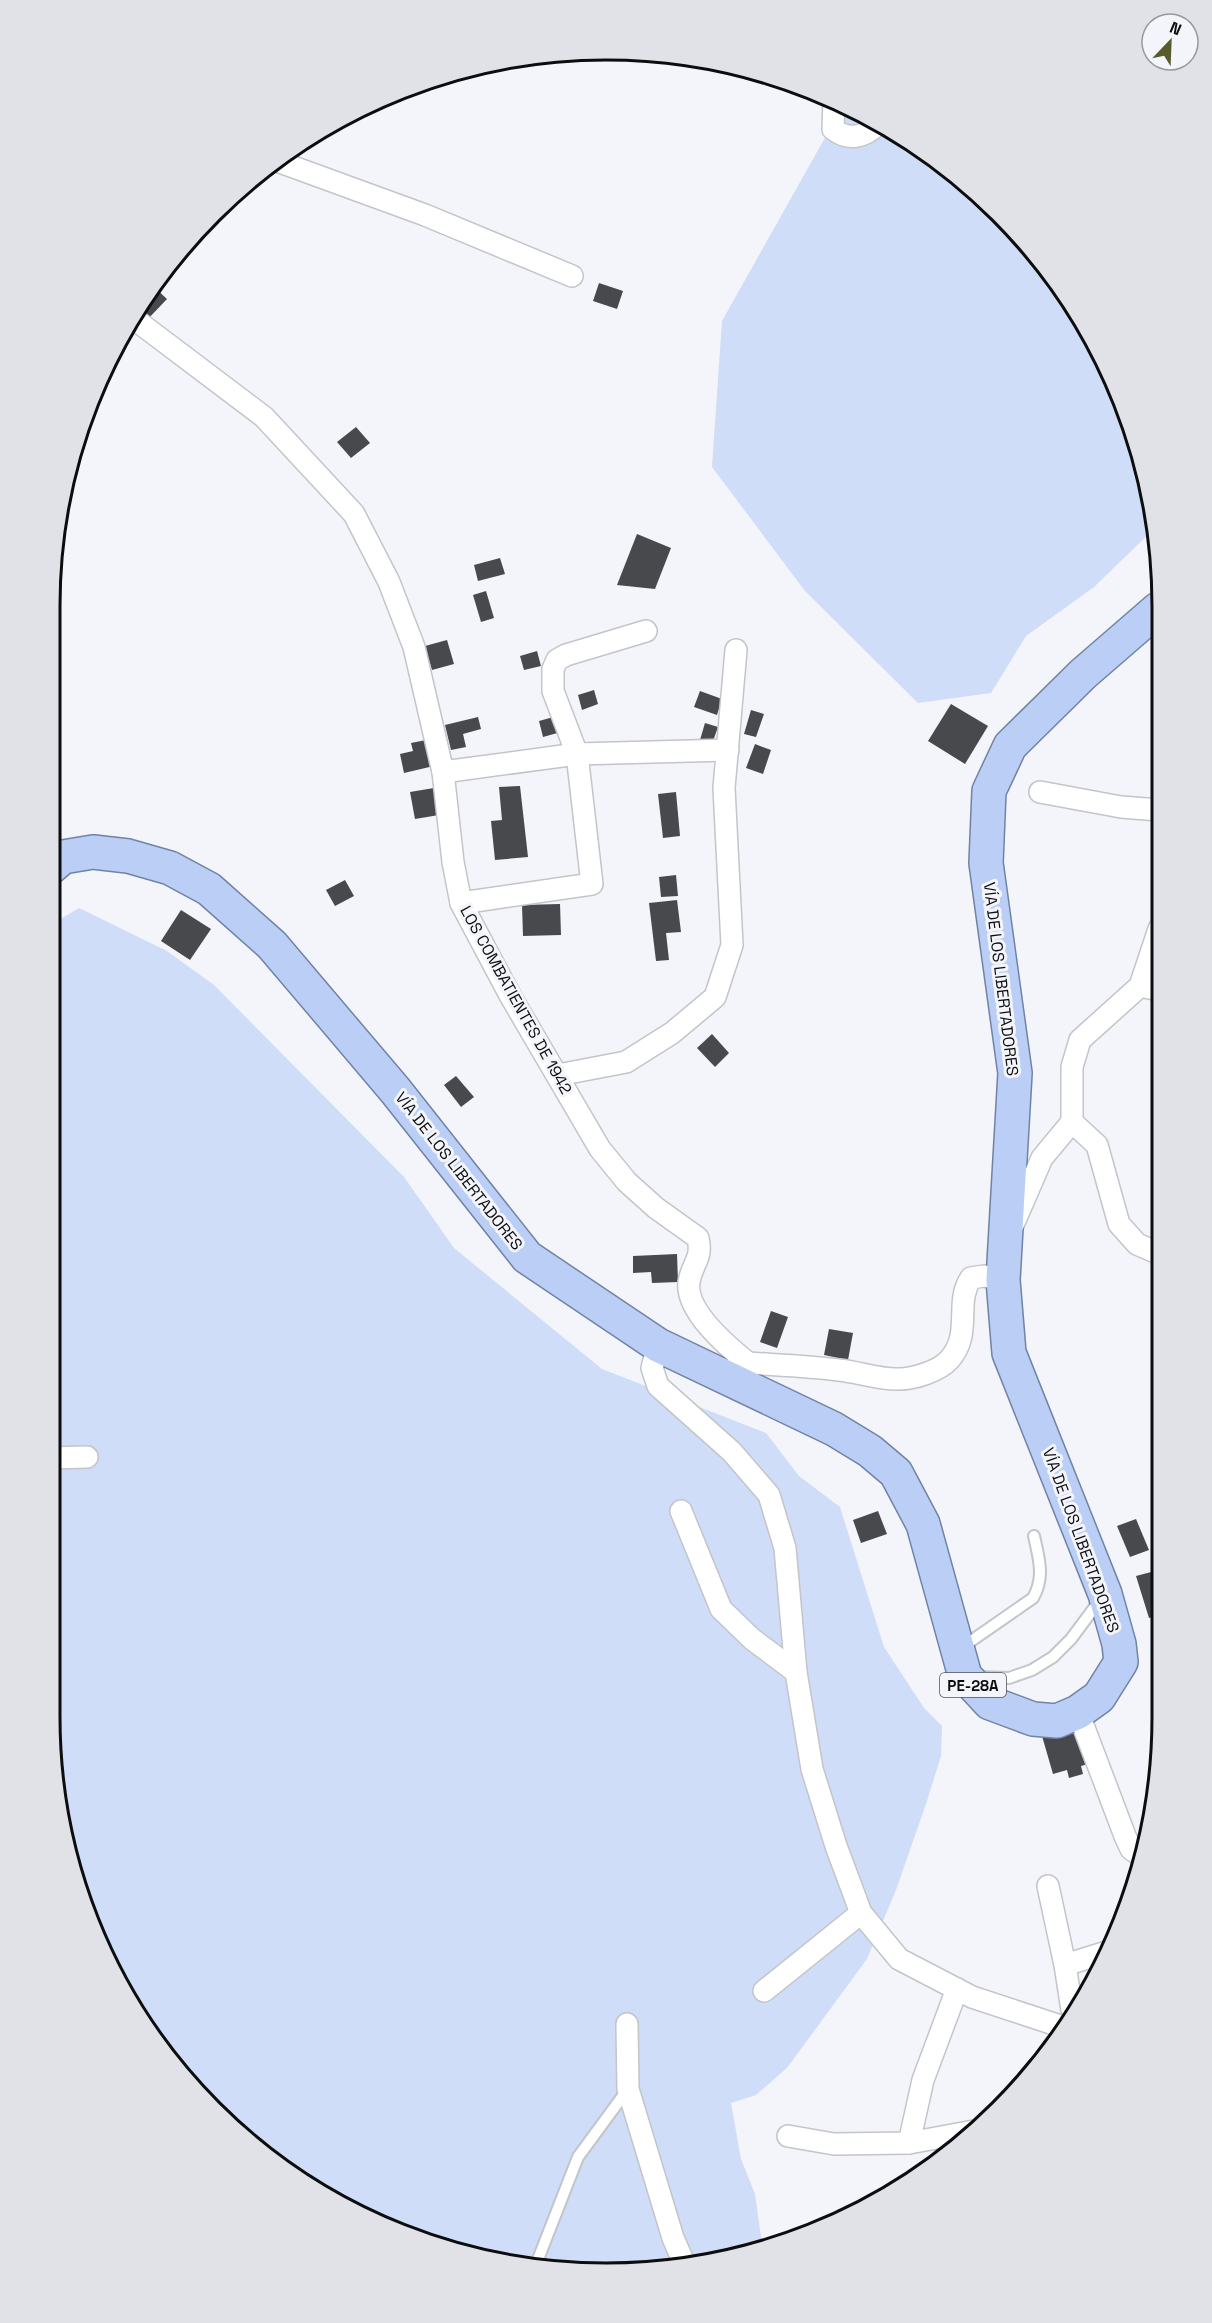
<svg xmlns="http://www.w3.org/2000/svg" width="1212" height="2323" viewBox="0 0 1212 2323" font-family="'Space Grotesk',sans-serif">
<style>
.green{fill:#cfddf8}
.building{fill:#47494d}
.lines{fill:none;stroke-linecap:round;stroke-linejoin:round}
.service-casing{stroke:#c2c5c9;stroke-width:14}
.minor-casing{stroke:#c2c5c9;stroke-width:24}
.trunk-casing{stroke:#7183a4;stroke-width:36}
.service{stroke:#fff;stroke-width:10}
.minor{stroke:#fff;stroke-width:21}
.trunk{stroke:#bacef6;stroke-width:33}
.labels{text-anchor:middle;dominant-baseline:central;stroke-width:6;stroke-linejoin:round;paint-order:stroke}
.shield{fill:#f3f5fa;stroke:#515355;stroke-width:1.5}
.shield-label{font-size:15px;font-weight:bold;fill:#0c0d0e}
.street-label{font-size:16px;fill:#0c0d0e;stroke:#f3f5fa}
.rim{fill:none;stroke:#0c0d0e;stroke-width:3}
</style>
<rect width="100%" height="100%" fill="#f3f5fa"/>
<g class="green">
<path d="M844,104L973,187L1048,268L1120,393L1156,527L1094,587L1026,636L991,693L918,703L805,591L712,467L722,321Z"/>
<path d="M79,908L167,951L214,985L404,1177L454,1248L602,1369L766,1433L799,1476L840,1507L884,1647L924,1708L942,1726L941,1756L926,1804L896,1890L867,1959L787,2068L756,2095L731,2103L741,2159L755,2194L762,2244L643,2272L462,2255L297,2180L165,2056L79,1896L50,1717V925Z"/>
</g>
<g class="building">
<path d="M599,283L623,291L617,309L593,301Z"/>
<path d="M153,286L167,299L146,321L137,312Z"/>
<path d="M356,427L370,443L351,458L337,442Z"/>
<path d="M637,534L671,548L655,589L617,585Z"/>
<path d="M500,558L505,574L478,581L474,565Z"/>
<path d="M486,591L494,618L481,622L473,595Z"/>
<path d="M447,640L454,664L432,670L425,646Z"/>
<path d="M537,651L541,666L524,670L520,656Z"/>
<path d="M594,690L598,704L582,710L578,695Z"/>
<path d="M700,691L722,699L717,715L694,707Z"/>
<path d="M951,704L988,726L965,764L928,741Z"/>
<path d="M751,710L764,714L756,737L744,734Z"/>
<path d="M557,716L561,732L543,737L539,721Z"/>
<path d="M478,717L481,729L463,734L466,747L451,750L445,725Z"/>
<path d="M705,723L718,727L712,744L700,740Z"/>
<path d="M431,739L438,765L404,773L400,754L413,751L411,743Z"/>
<path d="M755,744L771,750L763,774L746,768Z"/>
<path d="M520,786L528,857L495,860L491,821L502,820L499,787Z"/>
<path d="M434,788L439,815L415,819L410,792Z"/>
<path d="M676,792L680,836L663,838L658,794Z"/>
<path d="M676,875L678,896L661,897L659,877Z"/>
<path d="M345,880L354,896L335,906L326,890Z"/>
<path d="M677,900L681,932L666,933L669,960L656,961L649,903Z"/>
<path d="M560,904L561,935L523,936L522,905Z"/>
<path d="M181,910L211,929L190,960L161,941Z"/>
<path d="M712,1034L729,1053L715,1067L697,1048Z"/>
<path d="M456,1076L474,1097L461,1107L444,1085Z"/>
<path d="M677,1254L678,1282L652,1283L651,1272L633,1273V1256Z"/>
<path d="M771,1311L788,1317L777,1348L760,1342Z"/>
<path d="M829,1329L853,1333L848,1360L824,1355Z"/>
<path d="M878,1511L887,1534L861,1543L853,1520Z"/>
<path d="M1136,1519L1149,1550L1130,1557L1117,1526Z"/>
<path d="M1155,1571L1161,1588V1615L1149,1618L1136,1576Z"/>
<path d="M1077,1726L1088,1764L1081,1766L1083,1774L1069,1778L1067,1770L1053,1774L1042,1736Z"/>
</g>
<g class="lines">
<defs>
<g id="service">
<path d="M961,1648L1033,1598C1045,1577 1039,1559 1034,1536"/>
<path d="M977,1677L1009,1678L1032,1670L1053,1657L1071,1639L1100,1600"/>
<path d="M537,2262L578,2157L628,2089"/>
</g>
<g id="minor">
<path d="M834,100L833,129C848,141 864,138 878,124"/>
<path d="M277,161L425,215L572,276"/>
<path d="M133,318L264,417L354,514L389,582L414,647L443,772L453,862L461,903L511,997L600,1149L627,1182L656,1208L698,1238C703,1259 692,1263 689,1282C685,1310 727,1346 748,1363"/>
<path d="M443,772L577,754L728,750"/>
<path d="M1040,792L1121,807L1159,810"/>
<path d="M461,903L592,884L577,754L553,691V669L557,660L566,655L646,631"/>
<path d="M1140,986L1159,990"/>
<path d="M558,1075L626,1062L672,1033L715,997L732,945L724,788L736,650"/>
<path d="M1072,1122L1097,1145L1119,1224L1137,1244L1160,1254"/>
<path d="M1013,1225L1042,1158L1072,1122V1067L1080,1040L1140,986L1159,929"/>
<path d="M658,1345L652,1368L658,1386L732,1452L769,1495L785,1548L796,1672L812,1769L836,1846L861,1913L899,1959L972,1997L1060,2026"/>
<path d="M735,1367L748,1363C778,1365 809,1366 839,1370C859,1372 879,1380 899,1379C914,1379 939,1371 949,1360C973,1334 954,1303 971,1278L984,1276L1003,1280"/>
<path d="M50,1458L87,1457"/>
<path d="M681,1511L721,1609L752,1639L796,1672"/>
<path d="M1078,1712L1125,1836L1131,1849L1144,1858"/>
<path d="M1048,1886L1065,1965L1072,2010"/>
<path d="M1065,1965L1110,1951"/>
<path d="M764,1991L861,1913"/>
<path d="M627,2024L628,2089L673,2238L684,2263"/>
<path d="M788,2136L834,2144L909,2143L974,2131"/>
<path d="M909,2143L923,2080L957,1989"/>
</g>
<path id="trunk" d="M50,868L63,857L93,852L128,856L170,868L209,889L272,945L395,1090L527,1257L658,1345L834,1429L870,1451L896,1473L923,1524L965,1676L990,1703L1033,1719L1057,1721L1078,1712L1099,1697L1121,1662L1119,1644L1105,1594L1009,1353L1003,1280L1015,1073L986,863L989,791L1010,746L1083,674L1158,609"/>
</defs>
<use href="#service" class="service-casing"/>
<use href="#minor" class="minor-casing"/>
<use href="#trunk" class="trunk-casing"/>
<use href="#service" class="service"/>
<use href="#minor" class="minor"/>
<use href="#trunk" class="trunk"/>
</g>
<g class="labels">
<rect class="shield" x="940" y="1673" width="66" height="24" rx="4.5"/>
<g class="shield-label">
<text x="973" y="1685">PE-28A</text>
</g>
<g class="street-label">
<text transform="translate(1001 979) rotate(83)">VÍA DE LOS LIBERTADORES</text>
<text transform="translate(516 1000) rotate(61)">LOS COMBATIENTES DE 1942</text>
<text transform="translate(459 1171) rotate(52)">VÍA DE LOS LIBERTADORES</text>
<text transform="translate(1081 1540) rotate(70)">VÍA DE LOS LIBERTADORES</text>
</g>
</g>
<path d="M0 0H1212V2323H0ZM606 60H606A546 546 0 0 1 1152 606V1717A546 546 0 0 1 606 2263H606A546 546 0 0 1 60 1717V606A546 546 0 0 1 606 60Z" fill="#e1e2e7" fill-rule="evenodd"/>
<path class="rim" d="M606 60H606A546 546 0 0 1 1152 606V1717A546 546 0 0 1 606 2263H606A546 546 0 0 1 60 1717V606A546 546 0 0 1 606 60Z"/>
<g transform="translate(1170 42) rotate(23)"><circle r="28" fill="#f3f5fa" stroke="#97989c" stroke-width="1.5"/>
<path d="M0-4.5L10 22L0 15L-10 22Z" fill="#575b29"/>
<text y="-9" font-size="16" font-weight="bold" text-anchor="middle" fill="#0c0d0e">N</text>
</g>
</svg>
